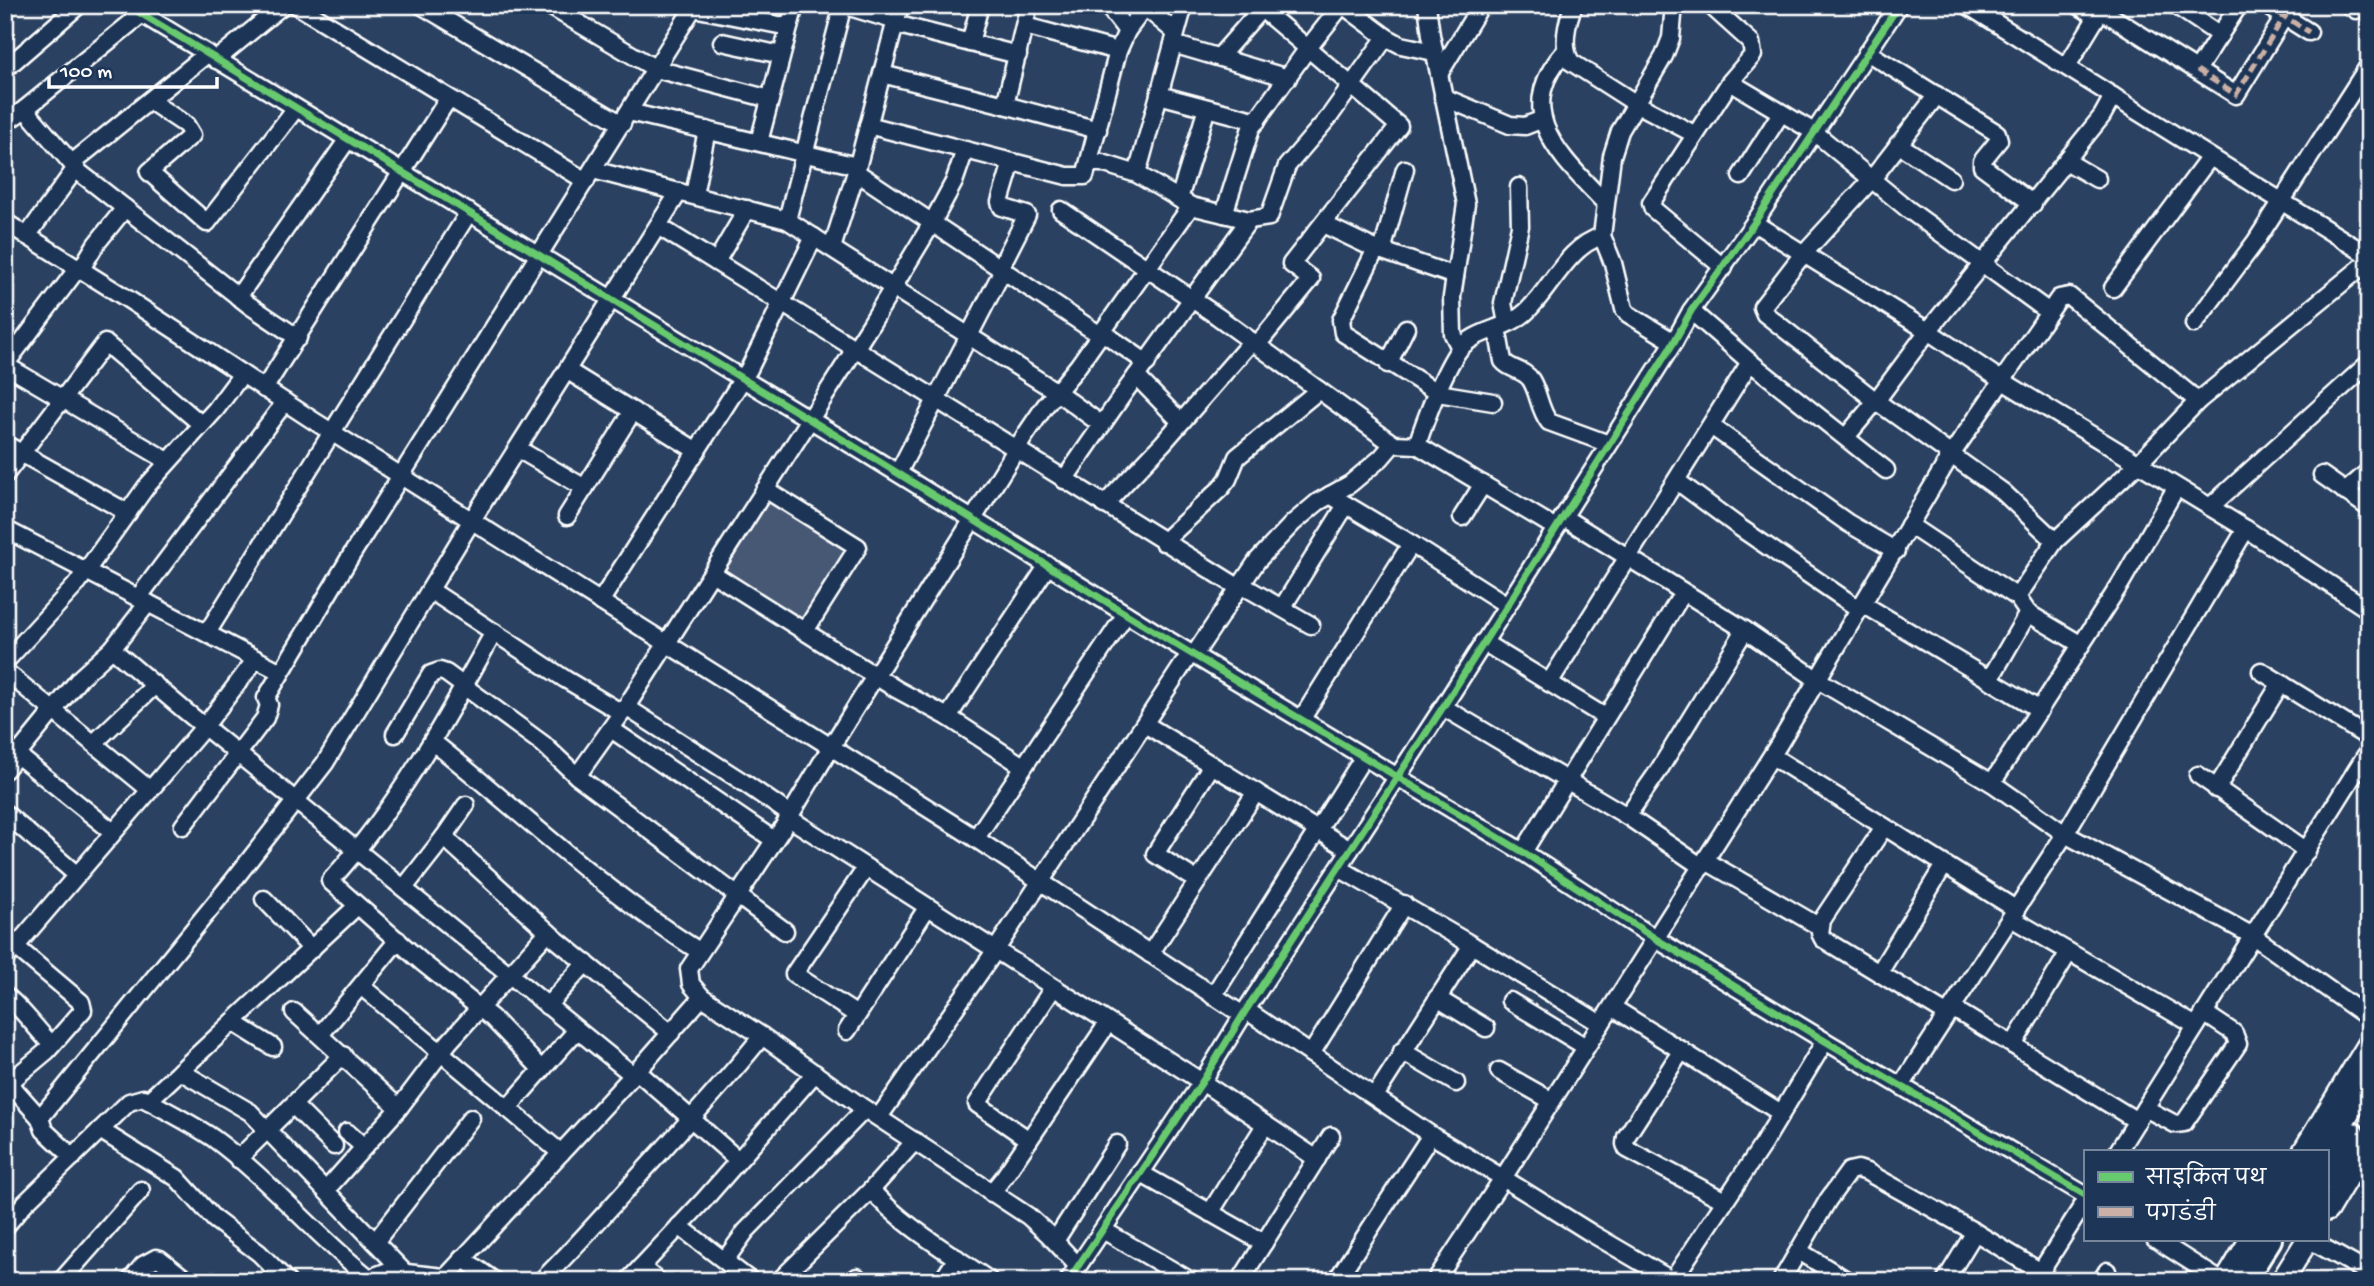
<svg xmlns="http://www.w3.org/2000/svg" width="2374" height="1286" viewBox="0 0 2374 1286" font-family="'Gochi Hand','Playpen Sans Deva',sans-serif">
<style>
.green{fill:#465975;stroke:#a2acba;stroke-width:2}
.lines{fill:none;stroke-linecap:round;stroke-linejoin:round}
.minor-casing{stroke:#fff;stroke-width:21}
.major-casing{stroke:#fff;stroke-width:26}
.highway-casing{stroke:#fff;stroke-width:30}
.minor{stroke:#1d3557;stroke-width:16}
.major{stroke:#1d3557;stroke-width:21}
.highway{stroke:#1d3557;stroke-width:24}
.quiet{stroke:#cab0a6;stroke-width:5;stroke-dasharray:10 5;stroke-linecap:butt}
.cycleway-casing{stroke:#1d3557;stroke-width:11}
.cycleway{stroke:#67ca6e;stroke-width:7}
</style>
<rect width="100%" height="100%" fill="#2a4161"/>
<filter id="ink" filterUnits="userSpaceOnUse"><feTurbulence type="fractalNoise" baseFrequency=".0143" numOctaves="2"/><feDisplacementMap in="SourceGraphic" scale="14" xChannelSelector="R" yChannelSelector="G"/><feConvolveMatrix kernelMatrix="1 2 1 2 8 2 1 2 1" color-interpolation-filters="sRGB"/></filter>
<g filter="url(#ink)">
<path class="green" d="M770,499L850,550L804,621L724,572Z"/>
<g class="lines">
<defs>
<g id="minor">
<path d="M127,5L865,453L1170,641L1523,852L1656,939L1825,1041L2085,1195"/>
<path d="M153,5L25,109L79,172L249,305L298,338"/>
<path d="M296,5L586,181"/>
<path d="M421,5L622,124"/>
<path d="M548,5L656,69L770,99"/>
<path d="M843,5L896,21"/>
<path d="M900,5L856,172L1100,335"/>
<path d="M1029,5L1005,105L1098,130"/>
<path d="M1107,5L1127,31"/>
<path d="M1257,5L1399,126L1291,264L1311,279L1257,345"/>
<path d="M1427,5L1431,35L1466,204L1452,297L1453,334L1460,348"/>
<path d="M1574,5C1567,21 1561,47 1571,62L1635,103L1694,134"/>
<path d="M1674,5L1671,38L1664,56L1620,131L1612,156L1602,236L1613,263L1624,309L1628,314L1674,342"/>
<path d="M1710,5L1751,42L1753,55L1730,82L1814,132L1909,210L2049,312"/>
<path d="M1967,5L2369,256"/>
<path d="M2078,5L2097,17"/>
<path d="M2175,5L2220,35"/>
<path d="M2266,5L2309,32"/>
<path d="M2348,5L2356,10"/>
<path d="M1145,7L1176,33"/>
<path d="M693,8L789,27"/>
<path d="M2101,10L2236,95L2284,17"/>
<path d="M895,24L1018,55"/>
<path d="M1025,26L1118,51"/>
<path d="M1386,37L1401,45L1434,52"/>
<path d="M722,42L781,55"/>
<path d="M970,43L980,5"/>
<path d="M1173,44L1288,78"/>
<path d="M1566,50C1509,113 1562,157 1605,203"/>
<path d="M1867,52L1997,133L1999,140L1982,161V166L2033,204"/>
<path d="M1219,57L1261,9"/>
<path d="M216,60L283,5"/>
<path d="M2067,66L2104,5"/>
<path d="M5,69L79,5"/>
<path d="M2197,70L2239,5"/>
<path d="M882,74L1005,105"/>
<path d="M1439,74L1481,5"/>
<path d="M1159,95L1257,121"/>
<path d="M1937,95L1872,179L1803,254L1762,307L1765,314L1876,401L2003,492L2055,541"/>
<path d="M1443,97L1510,125L1525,126L1543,119"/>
<path d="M150,101L186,125L192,135L149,172L207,223L296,108"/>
<path d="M629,112L857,166"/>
<path d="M5,123L25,109"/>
<path d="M868,125L1067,176H1085L1118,51L1127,31L1145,7L1144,5"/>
<path d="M759,142L795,5"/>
<path d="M1898,144L1951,179"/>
<path d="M2066,161L2097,179"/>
<path d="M72,163L207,54"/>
<path d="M1090,163H1102L1137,174L1191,206L1249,220L1269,217L1287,166L1329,117L1386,37L1343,5"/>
<path d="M593,170L787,220L1057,392L1102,425"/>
<path d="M1137,174L1184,5"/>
<path d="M1741,176L1781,113"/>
<path d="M694,195L707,130"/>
<path d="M1179,199L1207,108"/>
<path d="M1061,210L1217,316L1393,444L1417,445L1556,528"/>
<path d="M1224,214L1251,128L1308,48L1342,5"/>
<path d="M787,220L843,5"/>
<path d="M5,222L123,296L314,421L964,831L1243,1015"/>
<path d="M1754,223L1928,331L2001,380L2246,529L2369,610"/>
<path d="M1323,224L1371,247L1455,276"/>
<path d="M658,226L1238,587"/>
<path d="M27,236L76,168"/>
<path d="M832,248L856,172"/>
<path d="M1376,249L1341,320L1343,333L1438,393L1493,402"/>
<path d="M1382,251L1405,169"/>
<path d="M716,262L747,209"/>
<path d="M78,268L5,365L168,461"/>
<path d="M1000,268L1027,215L1002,207L1000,202L1012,162"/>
<path d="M1724,268L1653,209L1651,203L1730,82"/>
<path d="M81,269L96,244L125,208"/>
<path d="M2113,288L2210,157"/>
<path d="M238,297L348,139"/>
<path d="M1691,311L1750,362L1886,470"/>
<path d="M1507,323L1503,303L1520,226L1519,187"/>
<path d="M2194,324L2256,241L2369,65"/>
<path d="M1497,328L1503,361C1510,370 1524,369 1531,380C1539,393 1539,409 1549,422L1609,444"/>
<path d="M1102,332L1147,363"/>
<path d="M1388,364L1406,328"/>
<path d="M568,371L697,451"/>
<path d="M1136,376L1181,422"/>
<path d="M264,389L448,99"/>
<path d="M1711,426L1848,523L1896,551"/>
<path d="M1846,437L1876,401L1928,331L2102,116L2113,96"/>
<path d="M5,444L128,513"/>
<path d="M1417,445C1425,420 1443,373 1458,351C1474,329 1508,330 1527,311C1551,288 1568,246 1602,236"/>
<path d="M518,449L585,488"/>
<path d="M898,473L1003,270"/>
<path d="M5,475L105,343L201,424"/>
<path d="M2322,475L2369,508"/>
<path d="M1064,480L1126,390L1249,220"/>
<path d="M1677,481L1739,527L1859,609"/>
<path d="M765,489L858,547L805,631"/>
<path d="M2345,492L2369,471"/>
<path d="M1330,495L1402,538L1507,605"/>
<path d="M1104,505L1163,443L1252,341"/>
<path d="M2210,507L2369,363"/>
<path d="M567,516L633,411"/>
<path d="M1462,517L1483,484"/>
<path d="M1563,517L1745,630L1818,680L1992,783L2065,834L2253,936L2369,1018"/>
<path d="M1909,525L2017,597L2028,613L2080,644"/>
<path d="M5,529L281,672"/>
<path d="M1163,542L1221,488L1228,479L1237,457L1319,390"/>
<path d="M712,573L896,689L948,717L1023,766"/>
<path d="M1240,584L1311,625"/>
<path d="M430,590L565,679L622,713"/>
<path d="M2017,597L2055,541L2138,464L2198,401L2369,261"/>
<path d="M138,598L285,402"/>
<path d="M600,602L749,369L814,237"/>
<path d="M1863,604L2040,710"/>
<path d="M1282,608L1346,505"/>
<path d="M494,632C446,719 398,807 330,881L423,963L492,1018L542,1070"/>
<path d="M207,633L469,212"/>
<path d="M1483,642L1605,717"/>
<path d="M112,649L184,710L633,1075"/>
<path d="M1194,655L1257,561L1293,523L1318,502L1350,484L1381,458L1393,444"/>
<path d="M5,662L76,585L146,487L216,409L242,374"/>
<path d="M5,671L150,790"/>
<path d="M2261,671L2369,738"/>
<path d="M1990,679L2028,613"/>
<path d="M1549,683L1750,362"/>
<path d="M626,707L743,782L791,815"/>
<path d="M1443,707L1627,816L1702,867"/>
<path d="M948,717L1048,565"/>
<path d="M1301,720L1411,544"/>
<path d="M1145,724L1350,850"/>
<path d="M611,729L774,840"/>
<path d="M395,734L431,674L440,671L446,673L543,744L577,776L785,931"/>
<path d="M433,742C521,812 603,891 699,951"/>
<path d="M94,743L155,685"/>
<path d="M5,745L113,832"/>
<path d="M1772,756L2017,910"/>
<path d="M5,770L80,678L112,649L148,603"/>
<path d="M2198,775L2307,851"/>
<path d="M577,776L626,707L871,324L932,223L954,182L965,150"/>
<path d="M1992,783L2121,583L2176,488"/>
<path d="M2216,789L2281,683"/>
<path d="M5,813L77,875"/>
<path d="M1627,816L1657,773L1745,630"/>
<path d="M789,818L1202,1082L1317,1159"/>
<path d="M183,826L265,718L269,705L266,698L349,559L695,5"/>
<path d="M1884,827L1822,920L1820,933L1823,939L1948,1015"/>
<path d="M444,837L466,805"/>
<path d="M976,838L1126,614"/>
<path d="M1523,852L1683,593"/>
<path d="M1706,861L1820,927"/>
<path d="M1339,868L1472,945L1375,1096"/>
<path d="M1198,881L1155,854L1212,765"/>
<path d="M404,888L444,837L557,940L671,1033"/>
<path d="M264,899L312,949"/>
<path d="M2011,918L2196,1026"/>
<path d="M1472,945L1601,1024"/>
<path d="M1150,954L1256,792"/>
<path d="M5,959L205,726L256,659"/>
<path d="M1879,973L1944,865"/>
<path d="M361,986L561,1153"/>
<path d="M5,995C23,1009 36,1029 52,1045"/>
<path d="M1213,996L1363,758"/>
<path d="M1437,998L1486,1028"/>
<path d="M1510,1001L1586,1047"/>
<path d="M547,1006L586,963"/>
<path d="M1612,1007L1781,1113"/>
<path d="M1952,1008L2137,1121"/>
<path d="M1246,1010L1431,1135L1503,1178L1435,1281"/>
<path d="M294,1012L399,1108"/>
<path d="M857,1015L794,974L866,868"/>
<path d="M233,1022L273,1047"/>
<path d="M847,1031L927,908"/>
<path d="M320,1035L398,940"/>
<path d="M2013,1045L2069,952"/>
<path d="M1682,1050L1626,1137L1625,1144L1627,1149L1725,1201"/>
<path d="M1402,1051L1456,1083"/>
<path d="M1311,1054L1404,904"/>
<path d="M180,1071L250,1112L404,1272"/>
<path d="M637,1071L738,1160"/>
<path d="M1499,1071L1552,1101"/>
<path d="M8,1082L40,1118"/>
<path d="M5,1086L47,1051L83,1010L81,1002L16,947"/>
<path d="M1901,1086L2065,834L2246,529"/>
<path d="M148,1101L357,906"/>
<path d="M294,1106L334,1146"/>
<path d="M2145,1108L2175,1124L2184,1123L2238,1044L2234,1033L2204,1013"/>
<path d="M507,1109L577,1030"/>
<path d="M879,1117L995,951L1190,654"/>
<path d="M100,1130L177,1178L214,1219L259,1253L287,1281"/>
<path d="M347,1132L364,1147"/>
<path d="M1029,1140L977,1104L1053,988"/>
<path d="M2118,1151L2369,750"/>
<path d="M73,1157L44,1130L40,1118L233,881L325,763L472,520L679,192"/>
<path d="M238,1159L343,1055"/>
<path d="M2352,1170L2369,1179"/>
<path d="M1140,1173L1264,1243"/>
<path d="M326,1190L399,1108L449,1042L548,932"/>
<path d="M871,1190C904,1227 949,1252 990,1281"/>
<path d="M991,1193L1004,1177L1108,1023"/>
<path d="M1210,1213L1265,1125"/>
<path d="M679,1226L751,1281"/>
<path d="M5,1227L25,1203L129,1102L143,1098C167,1111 191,1123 213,1138C269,1179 314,1234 368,1277"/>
<path d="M1103,1230L1191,1281"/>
<path d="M2155,1239L2221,1281"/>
<path d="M2308,1239L2369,1273"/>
<path d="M1055,1241L1117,1144"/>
<path d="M375,1242L471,1118"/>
<path d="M1799,1251L1848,1281"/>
<path d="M462,1258L495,1281"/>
<path d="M725,1260L746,1231L865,1109"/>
<path d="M1077,1265L1048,1234L1028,1216L865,1109L762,1036L702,997L691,984L689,969L782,829L831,747L1024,437L1045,406L1078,366L1191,206"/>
<path d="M641,1267L658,1281"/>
<path d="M857,1277L861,1281"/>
<path d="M2036,1279L2085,1202"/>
<path d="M61,1281L141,1190"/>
<path d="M130,1281L143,1265L156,1258L160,1259L188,1281"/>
<path d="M362,1281L388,1271L444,1277L448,1275L647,1060L702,997"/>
<path d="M541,1281C583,1240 620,1196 659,1154C694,1115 730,1077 762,1036"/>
<path d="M628,1281L704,1200L815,1073"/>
<path d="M779,1281L871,1190L915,1141"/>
<path d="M942,1281L957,1258"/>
<path d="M1068,1281L1202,1082L1246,1010L1443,707L1674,342L1691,311L1754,223L1899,5"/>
<path d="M1240,1281L1331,1136"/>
<path d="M1336,1281L1431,1135"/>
<path d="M1672,1281L1763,1144L1825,1041"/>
<path d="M1673,1281L1591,1233L1503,1178L1779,744L1951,455L2059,298L2069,296L2198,401"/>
<path d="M1781,1281L1828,1200L1849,1171L1858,1169L1867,1172L1975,1232L2041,1272"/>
<path d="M1945,1281L1975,1232"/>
<path d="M2101,1281L2107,1271"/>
</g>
<g id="major">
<path d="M2304,1151L2369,1044"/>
<path d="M2327,1210L2369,1140"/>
<path d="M2226,1281L2251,1239"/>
<path d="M2282,1281L2308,1239"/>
</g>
<g id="highway">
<path d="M2323,1151L2369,1076"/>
<path d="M2327,1176L2352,1135"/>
<path d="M2243,1281L2269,1239"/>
</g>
</defs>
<use href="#minor" class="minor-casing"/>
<use href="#major" class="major-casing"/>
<use href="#highway" class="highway-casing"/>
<use href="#minor" class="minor"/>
<use href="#major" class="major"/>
<use href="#highway" class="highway"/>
<g class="quiet">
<path d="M2266,5L2309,32"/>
<path d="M2197,70L2236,95L2284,17"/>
</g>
<defs>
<g id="cycleway">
<path d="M127,5L865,453L1170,641L1523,852L1656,939L1825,1041L2085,1195"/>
<path d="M1068,1281L1202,1082L1246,1010L1443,707L1674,342L1691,311L1754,223L1899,5"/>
</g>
</defs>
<use href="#cycleway" class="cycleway-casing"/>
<use href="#cycleway" class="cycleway"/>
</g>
</g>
<rect width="2374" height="1286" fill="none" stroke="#1d3557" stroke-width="28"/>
<rect x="14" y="14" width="2346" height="1258" fill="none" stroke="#fff" stroke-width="2.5" filter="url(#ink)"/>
<rect x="2084" y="1150" width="245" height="91" fill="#1d3557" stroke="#77869a" stroke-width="2"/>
<rect x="2098" y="1172" width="35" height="10" fill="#67ca6e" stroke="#77869a" stroke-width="2"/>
<text x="2146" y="1184" font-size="21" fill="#ffffff">साइकिल पथ</text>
<rect x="2098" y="1207" width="35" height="10" fill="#cab0a6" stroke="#77869a" stroke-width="2"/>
<text x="2146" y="1220" font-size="21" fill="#ffffff">पगडंडी</text>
<path d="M49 77v10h168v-10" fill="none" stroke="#ffffff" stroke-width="3.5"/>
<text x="60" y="77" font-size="21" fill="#ffffff" stroke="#1d3557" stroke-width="5" paint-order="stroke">100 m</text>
</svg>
